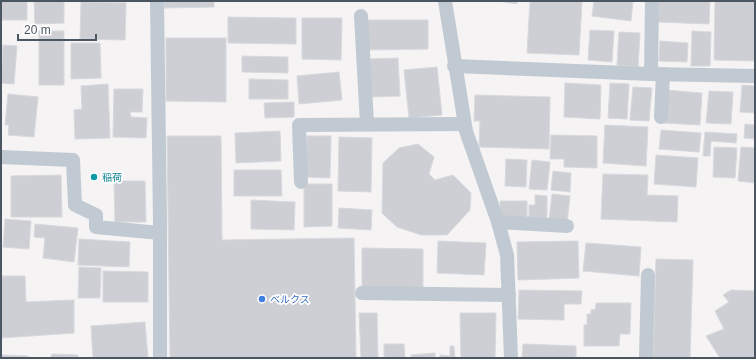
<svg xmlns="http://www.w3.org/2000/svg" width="756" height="359" viewBox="0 0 756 359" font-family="Arial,'Noto Sans JP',sans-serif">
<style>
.building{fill:#cdcfd5;stroke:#d7d9de}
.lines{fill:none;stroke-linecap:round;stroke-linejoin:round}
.lane{stroke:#c1cad2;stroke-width:14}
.culture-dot{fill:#0f9aa8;stroke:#fff;stroke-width:1.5}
.shop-dot{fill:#3f7fe0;stroke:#fff;stroke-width:1.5}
.labels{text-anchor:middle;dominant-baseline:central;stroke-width:3.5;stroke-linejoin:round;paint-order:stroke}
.culture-label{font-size:10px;fill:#0d838f;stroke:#fff;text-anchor:start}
.shop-label{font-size:10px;fill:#366cbe;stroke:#fff;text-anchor:start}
</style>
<rect width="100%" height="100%" fill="#f5f3f3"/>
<g class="building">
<rect x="1" y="1" width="26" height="19"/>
<path d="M34,1H64V23L35,24Z"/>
<path d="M164,1H214V7L164,8Z"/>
<path d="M498,1H517V4Z"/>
<path d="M530,1H582L579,55L527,53Z"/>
<path d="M594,1H633L631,21L592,16Z"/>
<path d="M659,1H710L709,24L658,22Z"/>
<path d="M715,1H755V61L714,60Z"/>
<path d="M81,2L126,3L125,40L80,39Z"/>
<path d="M228,17L296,18V44L228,43Z"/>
<path d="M302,18H342L341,60L302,59Z"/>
<path d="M366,20H428V49L367,50Z"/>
<path d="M590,30L614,31L612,62L588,60Z"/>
<rect x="39" y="31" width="25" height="54"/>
<path d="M692,31L711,32L710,66H691Z"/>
<path d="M619,32L640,33L638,67L617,65Z"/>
<path d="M166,38H226V102L166,101Z"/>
<path d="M660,41L688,43L687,62L659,61Z"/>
<path d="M71,43H100L101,78L71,79Z"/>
<path d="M3,45L17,46L14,84L1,83Z"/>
<path d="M242,56L288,57V73L242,72Z"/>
<path d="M398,58L400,96L371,97L369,59Z"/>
<path d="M437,67L442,115L409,118L404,70Z"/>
<path d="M339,72L342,100L299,104L297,76Z"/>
<path d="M249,79L288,80V99H249Z"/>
<path d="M565,83L601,85L600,119L564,117Z"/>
<path d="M610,83L629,84L627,119L608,118Z"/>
<path d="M108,84L110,138L75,139L74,110L82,109L81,86Z"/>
<path d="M742,85L755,86V113L740,112Z"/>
<path d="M633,87L652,88L649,121L630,120Z"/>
<path d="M114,89H143L142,112H130L131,117L147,118L146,138L113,137Z"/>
<path d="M666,90L702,93L700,125L664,123Z"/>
<path d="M709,91L733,92L731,124L706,123Z"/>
<path d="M8,94L38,97L34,137L8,135L9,125H5Z"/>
<path d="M475,95L550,97L549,149L479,147L480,121H474Z"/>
<path d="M294,102V117L265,118L264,103Z"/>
<path d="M745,124L755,125V139L744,138Z"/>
<path d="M605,125L648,127L646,166L603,163Z"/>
<path d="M661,130L701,133L699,152L659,149Z"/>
<path d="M280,131L281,161L236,163L235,133Z"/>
<path d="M705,132L737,134L736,143L711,141L710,156H703Z"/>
<path d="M551,135L597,136V168L564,167V159H550Z"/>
<path d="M167,136H221L222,240L354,238L356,358H170Z"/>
<path d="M307,136H331L330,178L306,177Z"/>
<path d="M339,137L372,138L371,192L338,191Z"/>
<path d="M418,144L434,157L429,174L435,180L453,175L471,193L470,210L447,235H421L397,227L382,213L383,163L399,148Z"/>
<path d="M714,147L737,148L735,178L713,177Z"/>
<path d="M741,147L755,148V183L738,181Z"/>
<path d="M656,155L698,158L696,187L654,184Z"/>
<path d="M506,159L527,160L526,187L505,186Z"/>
<path d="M532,160L550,162L547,190L529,189Z"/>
<path d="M234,170H281L282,196H234Z"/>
<path d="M553,171L571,173L570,192L551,190Z"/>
<path d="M603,174L648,175L647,195L678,196L677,222L601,219Z"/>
<path d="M61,175L62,217H11V176Z"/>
<path d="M114,181H145L146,222H115Z"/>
<path d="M304,184H332V226L304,227Z"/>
<path d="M552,194L570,196L567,223L549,221Z"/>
<path d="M535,195L547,196V221L529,220V205H535Z"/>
<path d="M251,200L295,202L294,230L251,229Z"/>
<path d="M500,201H527V219L500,218Z"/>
<path d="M339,208L372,210L371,230L338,228Z"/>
<path d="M5,219L31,221L29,249L3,247Z"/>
<path d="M35,224L78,228L74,262L43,258L45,238L34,237Z"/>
<path d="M79,239L130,242L129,267L78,265Z"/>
<path d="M438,241L486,243L484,275L437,273Z"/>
<path d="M578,241L579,278L518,280L517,242Z"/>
<path d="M586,243L641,247L639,276L583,271Z"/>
<path d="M362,248L423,249V288L362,287Z"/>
<path d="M656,259L693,260L690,358H653Z"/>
<path d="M79,267L101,268L100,298H78Z"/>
<path d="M103,271L148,272V302H103Z"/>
<path d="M1,276H25L26,302L74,300V333L1,338Z"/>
<path d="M519,290L582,291L581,304H564V320L518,319Z"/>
<path d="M731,290L755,291V358H720L706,336L724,329L715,311L729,302L723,295Z"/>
<path d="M596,303H631L630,334H620L619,346H584V325H587V314H591V309L595,310Z"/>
<path d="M359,313H377L378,358H361Z"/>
<path d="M460,313H496L495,358H461Z"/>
<path d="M145,322L148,358H93L91,326Z"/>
<path d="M384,344H404L405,358H384Z"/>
<path d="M523,344L576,346V358H522Z"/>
<path d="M450,346H454L455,358H440V355L450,356Z"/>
<path d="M435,353V358H411V355Z"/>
<path d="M52,354L78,355V358H50Z"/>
<path d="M1,355L28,356L29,358H1Z"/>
</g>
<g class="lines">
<g class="lane">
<path d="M157,1L160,222V358"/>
<path d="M445,1L466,131L498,222L507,255L511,358"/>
<path d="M361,16L367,124"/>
<path d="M454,66L651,74L755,76"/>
<path d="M651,74L652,1"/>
<path d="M661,117L663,74"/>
<path d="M1,157L73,160L75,205L96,215V227L160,233"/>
<path d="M301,182L299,125L464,124"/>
<path d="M498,222L567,226"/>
<path d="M362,293L509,295"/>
<path d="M646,358L648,275"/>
</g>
</g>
<circle class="culture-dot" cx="94" cy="177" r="4"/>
<circle class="shop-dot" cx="262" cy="299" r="4"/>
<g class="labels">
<g class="culture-label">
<text x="102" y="177">稲荷</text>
</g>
<g class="shop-label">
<text x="270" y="299">ベルクス</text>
</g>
</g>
<rect width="756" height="359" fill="none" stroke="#4a5661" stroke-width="4"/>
<path d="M18 34v6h78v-6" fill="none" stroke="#4a5661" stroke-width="2"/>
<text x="24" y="34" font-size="12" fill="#4a5661" stroke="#ffffff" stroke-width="3" paint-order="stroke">20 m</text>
</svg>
